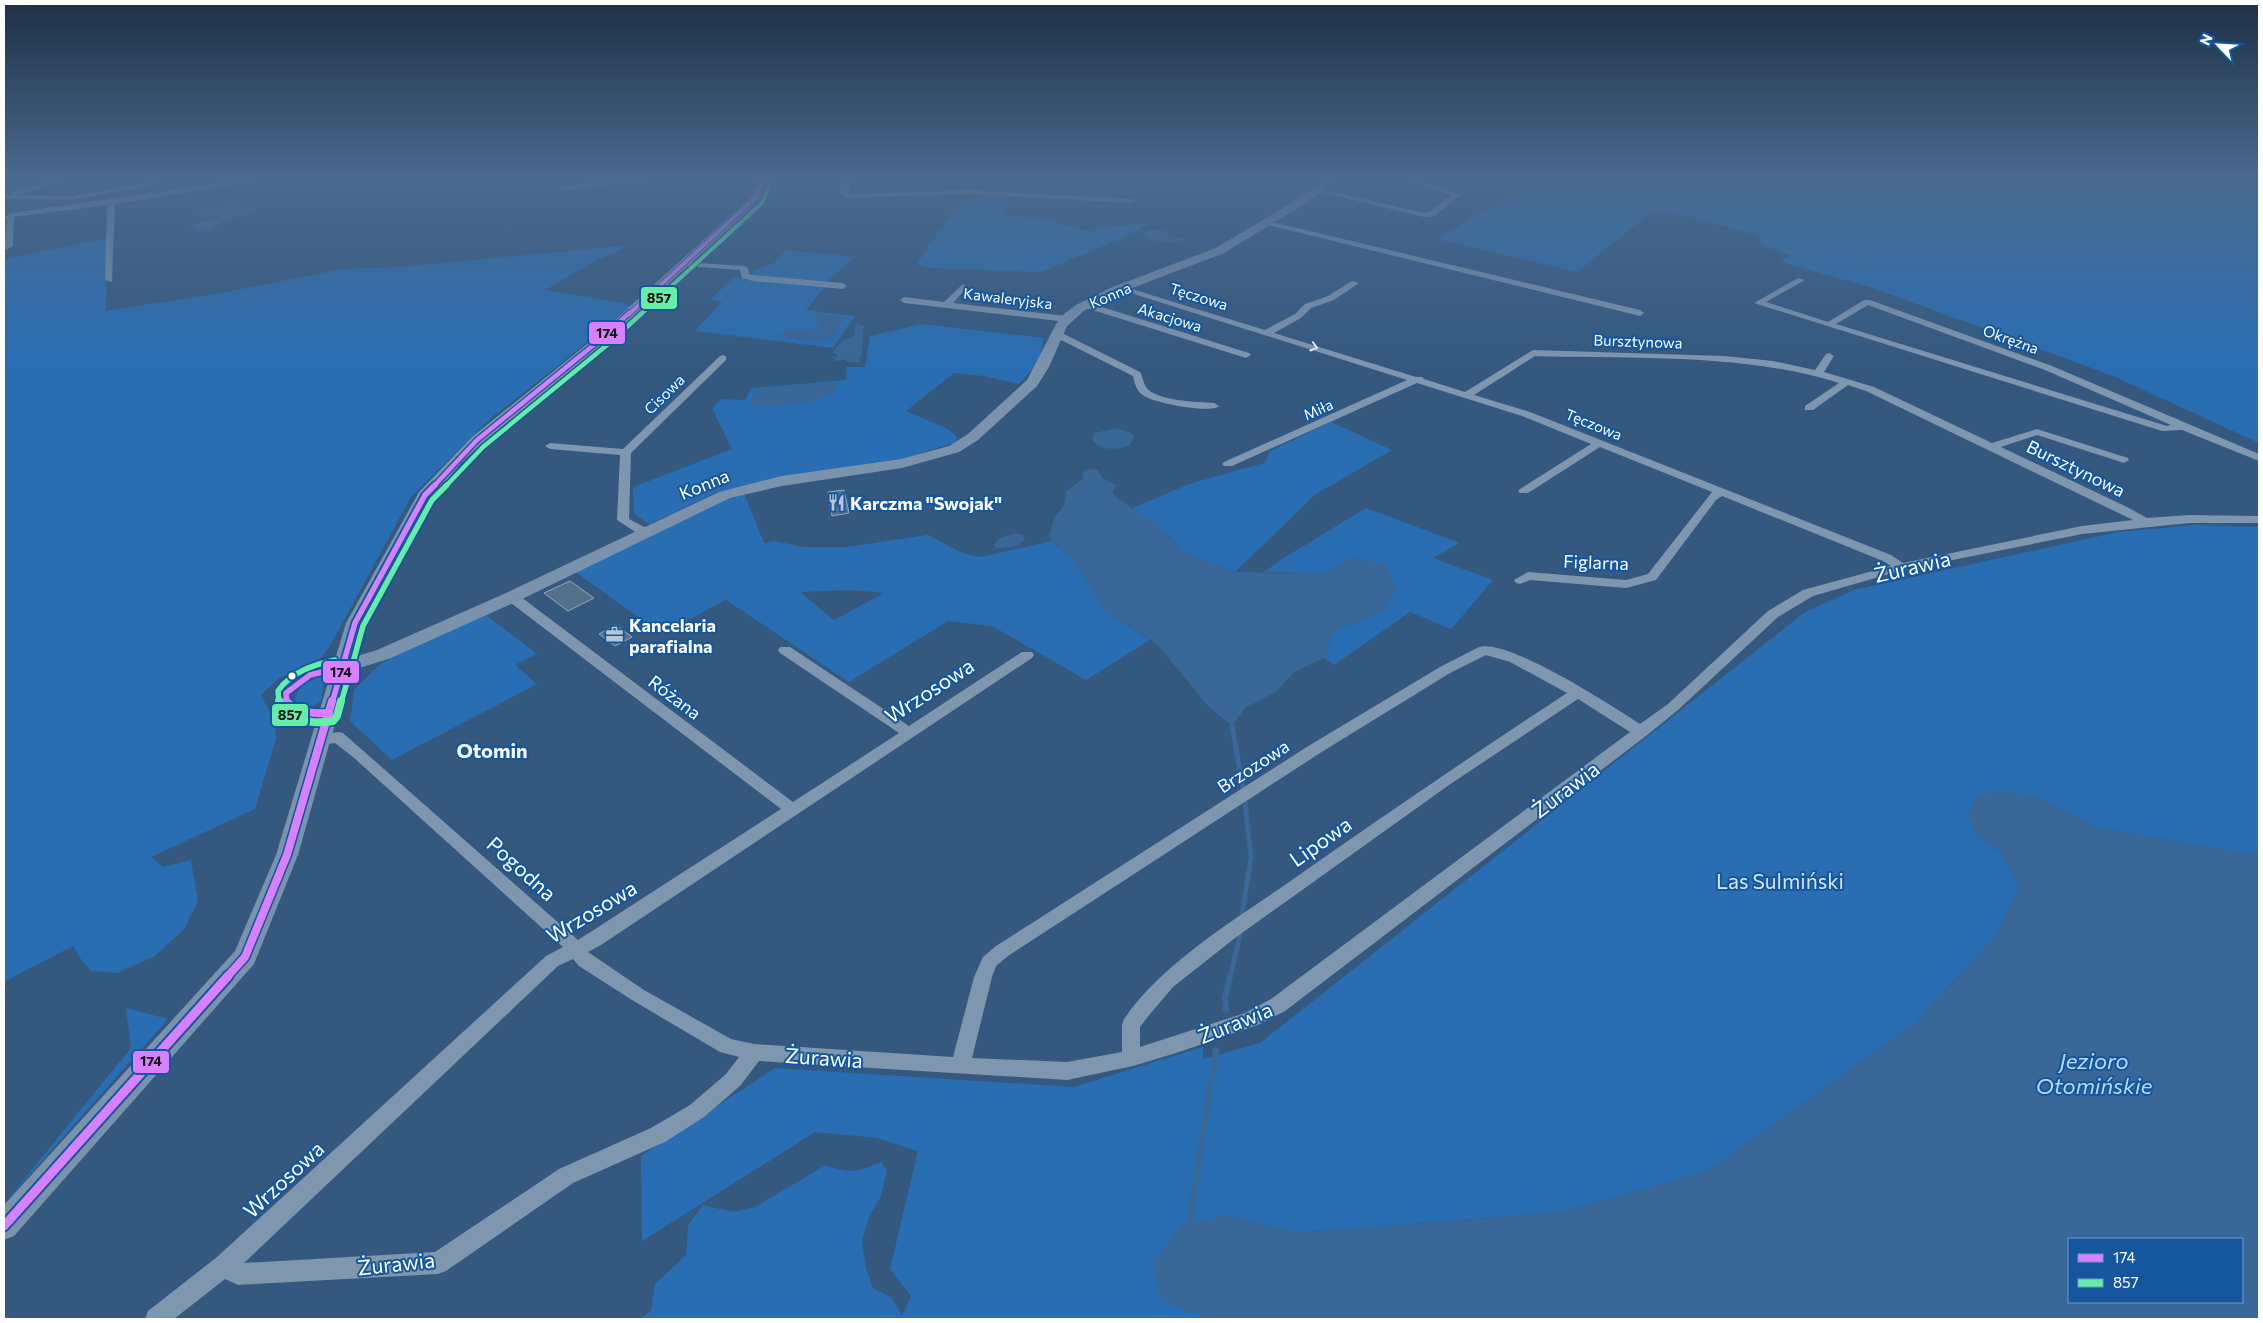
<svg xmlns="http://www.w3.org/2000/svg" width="2263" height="1323" viewBox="0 0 2263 1323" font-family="Commissioner,sans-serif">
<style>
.green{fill:#296eb3;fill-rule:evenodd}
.water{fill:#396798;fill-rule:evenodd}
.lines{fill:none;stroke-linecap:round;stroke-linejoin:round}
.stream-far1{stroke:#396798;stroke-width:5}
.stream{stroke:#396798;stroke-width:6}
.building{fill:#53708d;stroke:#93a8bd}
.street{fill:#7f96af;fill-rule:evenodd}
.secondary{fill:#7a92ac;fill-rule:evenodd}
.bus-1-far4-casing{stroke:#14579e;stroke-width:5.5}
.bus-1-far3-casing{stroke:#14579e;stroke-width:7}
.bus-1-far2-casing{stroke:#14579e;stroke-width:9}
.bus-1-far1-casing{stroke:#14579e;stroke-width:11}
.bus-1-casing{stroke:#14579e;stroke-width:13}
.bus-2-far3-casing{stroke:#14579e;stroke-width:5.5}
.bus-2-far2-casing{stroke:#14579e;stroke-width:7}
.bus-2-far1-casing{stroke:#14579e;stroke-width:9}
.bus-2-casing{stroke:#14579e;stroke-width:11}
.bus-1-far4{stroke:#d880ff;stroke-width:4}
.bus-1-far3{stroke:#d880ff;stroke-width:4.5}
.bus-1-far2{stroke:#d880ff;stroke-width:5.5}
.bus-1-far1{stroke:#d880ff;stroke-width:8}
.bus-1{stroke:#d880ff;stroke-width:9}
.bus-2-far3{stroke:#66eda8;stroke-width:4}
.bus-2-far2{stroke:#66eda8;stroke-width:4.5}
.bus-2-far1{stroke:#66eda8;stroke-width:5.5}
.bus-2{stroke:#66eda8;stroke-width:8}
.oneway{stroke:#eceff3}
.bus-dot{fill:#fff;stroke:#14579e;stroke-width:2}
.labels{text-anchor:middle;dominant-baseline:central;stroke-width:4;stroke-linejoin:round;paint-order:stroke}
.far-street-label{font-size:15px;fill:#fff;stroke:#14579e}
.street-label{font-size:18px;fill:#fff;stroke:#14579e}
.poi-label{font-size:18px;font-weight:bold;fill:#fff;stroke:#14579e;text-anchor:start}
.quarter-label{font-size:20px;font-weight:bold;fill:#fff;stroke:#14579e}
.near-street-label{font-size:21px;fill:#fff;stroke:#14579e}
.near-park-label{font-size:21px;fill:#d4e9fd;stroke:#14579e}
.near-water-label{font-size:22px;font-style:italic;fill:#b8d9fa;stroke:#14579e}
.line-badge{stroke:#14579e;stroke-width:2}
.pale-badge-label{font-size:14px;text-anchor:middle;font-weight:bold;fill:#111}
</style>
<rect width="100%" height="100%" fill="#34587e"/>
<g class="green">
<path d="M992,179H1050C1027,195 1014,193 987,192Z"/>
<path d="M1507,179H2259V443L2113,376L1873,288L1781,262L1790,255L1759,243L1760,236L1710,222L1654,210L1577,272L1437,239L1496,203L1535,185Z"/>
<path d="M978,195L1009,196L1003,216L1044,218L1083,230L1152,222L1118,240L1041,272L926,268L917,264L952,212Z"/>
<path d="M107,238L106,311L220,293L343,269L401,267L630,245L597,260L545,290L624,303L630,306L573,354L491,418L411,497L330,646L322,657L278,679L261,695L274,720L276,739L255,809L151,857L163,867L191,860L198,901L184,929L155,956L117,973L91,971L80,958L73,946L4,982V259Z"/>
<path d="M786,250L855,257L826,282L753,275L750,272L776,262Z"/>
<path d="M734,277L826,286L806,310L855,316L833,348L695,331L722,302L710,300Z"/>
<path d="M922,324L1044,338C1040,361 1035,368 1019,384L983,376L954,373L906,411L948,429L957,437L956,442L905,458L788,477L715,493L650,524L634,514L633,487L732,449L712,408L722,399L745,400L752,388L846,380L847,367H865L870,336Z"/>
<path d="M1331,422L1392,450L1316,494L1235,572L1184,553L1170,538L1133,508L1189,484L1264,463L1270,451Z"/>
<path d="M744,493L764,543L776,541L802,547H846L928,535L962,553L981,557L1052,541L1074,560L1079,570L1092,588L1103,609L1150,640L1086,680L992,626L948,621L849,682L726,600L662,634L574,571L723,499ZM852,590L884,593L834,620L800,592Z"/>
<path d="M1366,508L1460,543L1433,558L1493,580L1451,629L1410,612L1334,665L1324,658L1333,631L1386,610L1354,557L1322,573L1264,572L1282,559Z"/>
<path d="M2195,525L2259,527V856L2098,828L2035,797L1975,834L2000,852L2019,886L1997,935L1915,1023L1708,1171L1563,1212L1298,1233L1225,1215L1161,1300L1214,1319H639L651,1311L655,1284L686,1255L688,1225L703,1205L733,1212L755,1207L826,1165C849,1174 859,1172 881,1162L887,1170L881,1196L869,1217L862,1241L866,1268L873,1288L892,1298L902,1316L911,1296L890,1269L918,1151L877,1138L815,1132L642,1241L641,1156L775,1068L1074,1087L1203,1047V1059L1260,1043L1805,612L1854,590L2118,532Z"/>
<path d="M486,615L537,654L515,665L537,684L392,760L350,721L354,690L379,665L391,658Z"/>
<path d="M325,676L321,701L313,706L298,704L295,700C296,686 312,678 325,676Z"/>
<path d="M126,1008L168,1019L4,1204L131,1048Z"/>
</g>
<g class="water">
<path d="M242,202L248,209H256L248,214L222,221L209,231H198L190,226C203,219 212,223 223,217L220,214L203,217V213L194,211L206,206Z"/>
<path d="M1161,229L1167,231V236L1183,239V242L1179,243L1153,241L1142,234L1149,230Z"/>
<path d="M817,314L846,317L836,333L837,335C822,344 795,341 778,334C785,326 809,334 821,326L820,323L812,318Z"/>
<path d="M856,323L864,326C862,339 864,349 859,363L849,362L844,360L835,361L832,357H837L838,355L832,353L841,342L856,334L854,330Z"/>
<path d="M829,382L834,383L835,391C825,402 765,410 750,405L754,391L757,389Z"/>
<path d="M1117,428L1133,434L1134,437L1131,444C1120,450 1101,452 1092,440L1094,433Z"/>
<path d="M1090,469L1098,470L1102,478L1116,485L1113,493L1117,498L1154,522L1184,553L1235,572L1322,573L1354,557L1386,565L1396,587L1386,610L1333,631L1324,658L1294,672L1276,692L1245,708L1232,726L1208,706L1157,644L1103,609L1092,588L1079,570L1074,560L1049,538L1054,518L1064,505L1066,492L1082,479L1083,472Z"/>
<path d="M1016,533L1024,535L1025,539C1018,548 1007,548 997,548L994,545C998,536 1008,536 1016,533Z"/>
<path d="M2000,790L2036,797L2098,828L2259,856V1319H1214L1161,1300L1152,1262L1182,1225L1225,1215L1298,1233L1563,1212L1708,1171L1915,1023L1997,935L2019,886L2000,852L1975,834L1967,814L1978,796ZM2069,1239H2242V1302H2069Z"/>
</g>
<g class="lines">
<g class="stream-far1">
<path d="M1232,726L1243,788"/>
<path d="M1242,914L1251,858L1245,801"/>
<path d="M1230,977L1240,935"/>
</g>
<g class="stream">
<path d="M1226,1010L1225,998L1230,976"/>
<path d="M1189,1223L1216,1050"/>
</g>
</g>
<g class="building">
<path d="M844,490L849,513L832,516L828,492Z"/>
<path d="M570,581L594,598L568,611L544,593Z"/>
<path d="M616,625L632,637L615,646L599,634Z"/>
</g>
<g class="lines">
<g class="street">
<path d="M54,179H92L88,181H61L18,195L72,196L159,181L163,183L72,200L4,199V195H11V192Z"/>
<path d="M252,179H267L115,204L112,282L105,280L107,205L14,217L13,246L4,251L7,219L4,217L10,213Z"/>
<path d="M636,179H658L654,181L560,190L556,188L560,186Z"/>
<path d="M843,179H851L849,194L971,190L1132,199L1136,201L1132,203L971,194L848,198L840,194Z"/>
<path d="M1401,179H1410L1462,194L1434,216L1424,217L1312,190L1316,188L1424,213L1429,212L1452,195Z"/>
<path d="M1264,220L1640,310L1644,313L1640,316L1264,224Z"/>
<path d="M682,262L744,266L748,268L749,274L753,275L843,283L847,286L843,289L753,281L742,278L740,270L685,266H682Z"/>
<path d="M1798,278L1805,280L1766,302L1828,322L1864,300H1870L2052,366L2259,454V461L2182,430L2162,431L1754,303ZM1868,305L2045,370L2171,425L2167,426L1836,324Z"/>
<path d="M1352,281L1359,283L1334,300L1311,308L1301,318L1274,333L1416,377H1422L1424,379L1465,392L1533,350L1724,356L1773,361L1815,370L1826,354L1829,353L1834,356L1824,372L1874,387L1992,443L2037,429L2128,458L2129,460L2124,463L2037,435L2001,447L2129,508L2147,518L2189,515L2259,516V523H2189L2082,534L1903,570L1813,596L1778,617L1678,710L1646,736L1285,1011L1258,1025L1176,1053L1133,1066L1067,1080L759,1061L740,1086L704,1117L665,1142L573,1183L446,1271L438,1274L238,1285L225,1279L174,1319H145L148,1311L217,1257L546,956L563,947L353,757L335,743L321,745L316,744L314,740L316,736L338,732L343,733L578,940L781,809L507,600L506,597L507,594H517L793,802L899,733L780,653L778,650L780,647H790L909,726L1022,652H1032L1034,655L1032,658L601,945L588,952L644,990L731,1039L754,1044L953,1057L974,977L983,957L996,946L1310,745L1440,667L1479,647C1510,639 1612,706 1640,724L1668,704L1768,611L1803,590L1891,566L1883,561L1722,496L1716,500L1656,580L1626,588L1530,580L1520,584L1516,583L1514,580L1528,572L1626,580L1648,574L1712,492L1600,447L1528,493H1520L1518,491L1520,489L1591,444L1522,416L1417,383L1232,466H1224L1222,464L1224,462L1407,380L1118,289L1125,287L1265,330L1295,314L1305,304L1328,296ZM1535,356C1633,359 1744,353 1839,383L1805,406V410H1813L1848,385L1866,391L2133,520L2082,526L1903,563L1891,555L1530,412L1474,395ZM1486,655L1510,662L1567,693C1474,754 1383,816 1292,880C1236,919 1163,962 1124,1019L1122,1025V1052L1067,1062L972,1058L992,977L996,966L1008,956L1320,753L1450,673ZM1578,699L1630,732L1271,999L1245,1013L1140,1047V1027L1146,1019L1173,987L1235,938L1449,785ZM573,959L579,966L632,1000L720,1052L739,1057L726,1074L690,1105L651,1128L559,1169L435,1252L244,1263L558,966Z"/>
<path d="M963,284L967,287L953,303L1067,316L1072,319L1067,322L904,303L900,300L904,297L944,302Z"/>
<path d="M1086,302L1249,353L1251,355L1246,358L1243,357L1083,307L1082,305Z"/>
<path d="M1054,333L1064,334L1140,372C1143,376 1143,383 1146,387C1155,401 1198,402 1214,403L1219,406C1210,414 1155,403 1144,396C1136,391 1135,384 1133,376L1059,339L1051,338L1049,336Z"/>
<path d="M723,355L726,356V360L631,453L629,519L648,529L650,532L648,535H640L617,520L620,455L550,449L545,446L550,443L623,449L720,356Z"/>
</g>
<path class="secondary" d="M758,179H768L760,198L746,213L605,342L482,443L462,462L432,497L393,566L364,623L354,657L377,650L506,593L719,492L782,476L901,459L949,446L968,434L1027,380L1056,324L1064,314L1076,305L1110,288L1216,248L1293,202L1326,179H1336L1309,201L1224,253L1119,293L1085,310L1067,326L1049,367L1037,386L978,440L959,452L902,468L782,486L730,498L518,601L391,658L350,671L298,855L254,964L14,1236L4,1240V1205L235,951L276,855L346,623L419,492L472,437L597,336L738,209L751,197Z"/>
<defs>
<path id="bus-1-far4" d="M628,315L755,198L763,179"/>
<path id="bus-1-far3" d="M434,486L477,440L601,339L629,313"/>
<g id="bus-1-far2">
<path d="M287,703L286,693L310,675L343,667"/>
<path d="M332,703L355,623L425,495L435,485"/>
</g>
<g id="bus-1-far1">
<path d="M286,701C298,713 313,714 329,713"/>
<path d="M227,977L245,957L287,855L332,701"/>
</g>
<path id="bus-1" d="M4,1226L228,976"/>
<path id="bus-2-far3" d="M640,315L762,203L771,182"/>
<path id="bus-2-far2" d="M446,486L483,447L607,345L642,313"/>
<g id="bus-2-far1">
<path d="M352,666L363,626L432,500L447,485"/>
<path d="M279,703L278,691C291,672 313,665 335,660"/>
<path d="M341,703L350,672"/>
</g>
<path id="bus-2" d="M279,701V707C295,721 312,725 333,721L337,716L341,701"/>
</defs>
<use href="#bus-1-far4" class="bus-1-far4-casing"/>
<use href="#bus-1-far3" class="bus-1-far3-casing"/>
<use href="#bus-1-far2" class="bus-1-far2-casing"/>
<use href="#bus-1-far1" class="bus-1-far1-casing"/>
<use href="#bus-1" class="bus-1-casing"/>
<use href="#bus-2-far3" class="bus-2-far3-casing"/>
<use href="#bus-2-far2" class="bus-2-far2-casing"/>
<use href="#bus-2-far1" class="bus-2-far1-casing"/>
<use href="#bus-2" class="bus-2-casing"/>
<use href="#bus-1-far4" class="bus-1-far4"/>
<use href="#bus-1-far3" class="bus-1-far3"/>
<use href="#bus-1-far2" class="bus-1-far2"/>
<use href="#bus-1-far1" class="bus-1-far1"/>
<use href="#bus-1" class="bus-1"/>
<use href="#bus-2-far3" class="bus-2-far3"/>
<use href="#bus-2-far2" class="bus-2-far2"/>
<use href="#bus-2-far1" class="bus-2-far1"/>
<use href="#bus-2" class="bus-2"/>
</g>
<defs><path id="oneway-chevron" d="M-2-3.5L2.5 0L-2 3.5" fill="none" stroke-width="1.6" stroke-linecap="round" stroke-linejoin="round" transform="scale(1.25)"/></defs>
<use class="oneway" href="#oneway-chevron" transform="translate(1314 347) rotate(17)"/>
<linearGradient id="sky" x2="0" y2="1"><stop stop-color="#1d3045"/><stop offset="0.49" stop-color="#4a6a8f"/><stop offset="1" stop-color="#4a6a8f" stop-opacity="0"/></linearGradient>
<rect width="2263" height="364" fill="url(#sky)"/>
<defs>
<symbol id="restaurant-bare" viewBox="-9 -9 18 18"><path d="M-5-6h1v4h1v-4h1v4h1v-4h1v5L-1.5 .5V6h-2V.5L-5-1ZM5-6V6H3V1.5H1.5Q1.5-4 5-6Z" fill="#b8c5d2" stroke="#14579e" stroke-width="2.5" paint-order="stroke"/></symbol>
<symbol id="office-bare" viewBox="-9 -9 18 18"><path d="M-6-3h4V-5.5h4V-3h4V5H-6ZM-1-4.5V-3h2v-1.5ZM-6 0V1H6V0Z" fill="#b8c5d2" stroke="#14579e" stroke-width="2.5" paint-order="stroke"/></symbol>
</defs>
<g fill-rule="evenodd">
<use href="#restaurant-bare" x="824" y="490" width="25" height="25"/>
<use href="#office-bare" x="602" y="622" width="25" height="25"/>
</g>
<circle class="bus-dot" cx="292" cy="676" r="4.5"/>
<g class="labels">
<g class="far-street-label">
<text transform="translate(1110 295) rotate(-23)">Konna</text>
<text transform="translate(1199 296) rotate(17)">Tęczowa</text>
<text transform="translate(1008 298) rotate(7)">Kawaleryjska</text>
<text transform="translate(1170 317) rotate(17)">Akacjowa</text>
<text transform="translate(2011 339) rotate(20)">Okrężna</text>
<text transform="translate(1638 341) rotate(2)">Bursztynowa</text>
<text transform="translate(664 394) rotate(-44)">Cisowa</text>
<text transform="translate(1318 409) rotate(-24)">Miła</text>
<text transform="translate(1594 424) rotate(22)">Tęczowa</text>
</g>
<g class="street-label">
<text transform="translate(2076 468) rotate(26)">Bursztynowa</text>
<text transform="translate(704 484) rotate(-22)">Konna</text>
<text transform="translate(1596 562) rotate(2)">Figlarna</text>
<text transform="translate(675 697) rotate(37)">Różana</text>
<text transform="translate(1253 766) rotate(-33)">Brzozowa</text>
</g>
<g class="poi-label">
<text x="850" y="503">Karczma "Swojak"</text>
<text x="629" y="625">Kancelaria<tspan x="629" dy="21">parafialna</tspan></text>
</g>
<g class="quarter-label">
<text x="492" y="750">Otomin</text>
</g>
<g class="near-street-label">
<text transform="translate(1912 566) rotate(-13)">Żurawia</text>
<text transform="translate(929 690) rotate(-33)">Wrzosowa</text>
<text transform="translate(1565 789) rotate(-37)">Żurawia</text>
<text transform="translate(1320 841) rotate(-35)">Lipowa</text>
<text transform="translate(522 868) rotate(42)">Pogodna</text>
<text transform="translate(591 911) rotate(-31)">Wrzosowa</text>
<text transform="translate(1235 1022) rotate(-22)">Żurawia</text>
<text transform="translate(824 1057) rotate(4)">Żurawia</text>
<text transform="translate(283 1179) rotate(-43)">Wrzosowa</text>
<text transform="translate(396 1263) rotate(-6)">Żurawia</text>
</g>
<g class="near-park-label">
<text x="1780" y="880">Las Sulmiński</text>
</g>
<g class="near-water-label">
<text x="2094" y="1060">Jezioro<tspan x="2094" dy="25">Otomińskie</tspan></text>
</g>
</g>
<g class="line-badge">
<rect x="640" y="286" width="38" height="24" rx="5" fill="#66eda8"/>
<rect x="588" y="321" width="38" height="24" rx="5" fill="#d880ff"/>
<rect x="322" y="660" width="38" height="24" rx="5" fill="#d880ff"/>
<rect x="271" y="703" width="38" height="24" rx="5" fill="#66eda8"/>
<rect x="132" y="1050" width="38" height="24" rx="5" fill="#d880ff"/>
</g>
<g class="pale-badge-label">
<text x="659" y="303">857</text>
<text x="607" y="338">174</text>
<text x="341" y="677">174</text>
<text x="290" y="720">857</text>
<text x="151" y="1066">174</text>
</g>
<rect width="2263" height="1323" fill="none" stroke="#ffffff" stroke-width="10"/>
<rect x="2068" y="1238" width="175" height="65" fill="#14579e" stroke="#729ac5"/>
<rect x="2078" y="1254" width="25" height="8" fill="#d880ff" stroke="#729ac5"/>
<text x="2113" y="1263" font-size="15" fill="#ffffff">174</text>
<rect x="2078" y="1279" width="25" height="8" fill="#66eda8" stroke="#729ac5"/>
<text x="2113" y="1288" font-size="15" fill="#ffffff">857</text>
<g transform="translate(2218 45) rotate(295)" stroke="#14579e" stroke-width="4" paint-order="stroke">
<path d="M0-4L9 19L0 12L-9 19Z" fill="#ffffff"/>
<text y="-8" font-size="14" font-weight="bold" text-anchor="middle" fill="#ffffff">N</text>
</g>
</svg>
